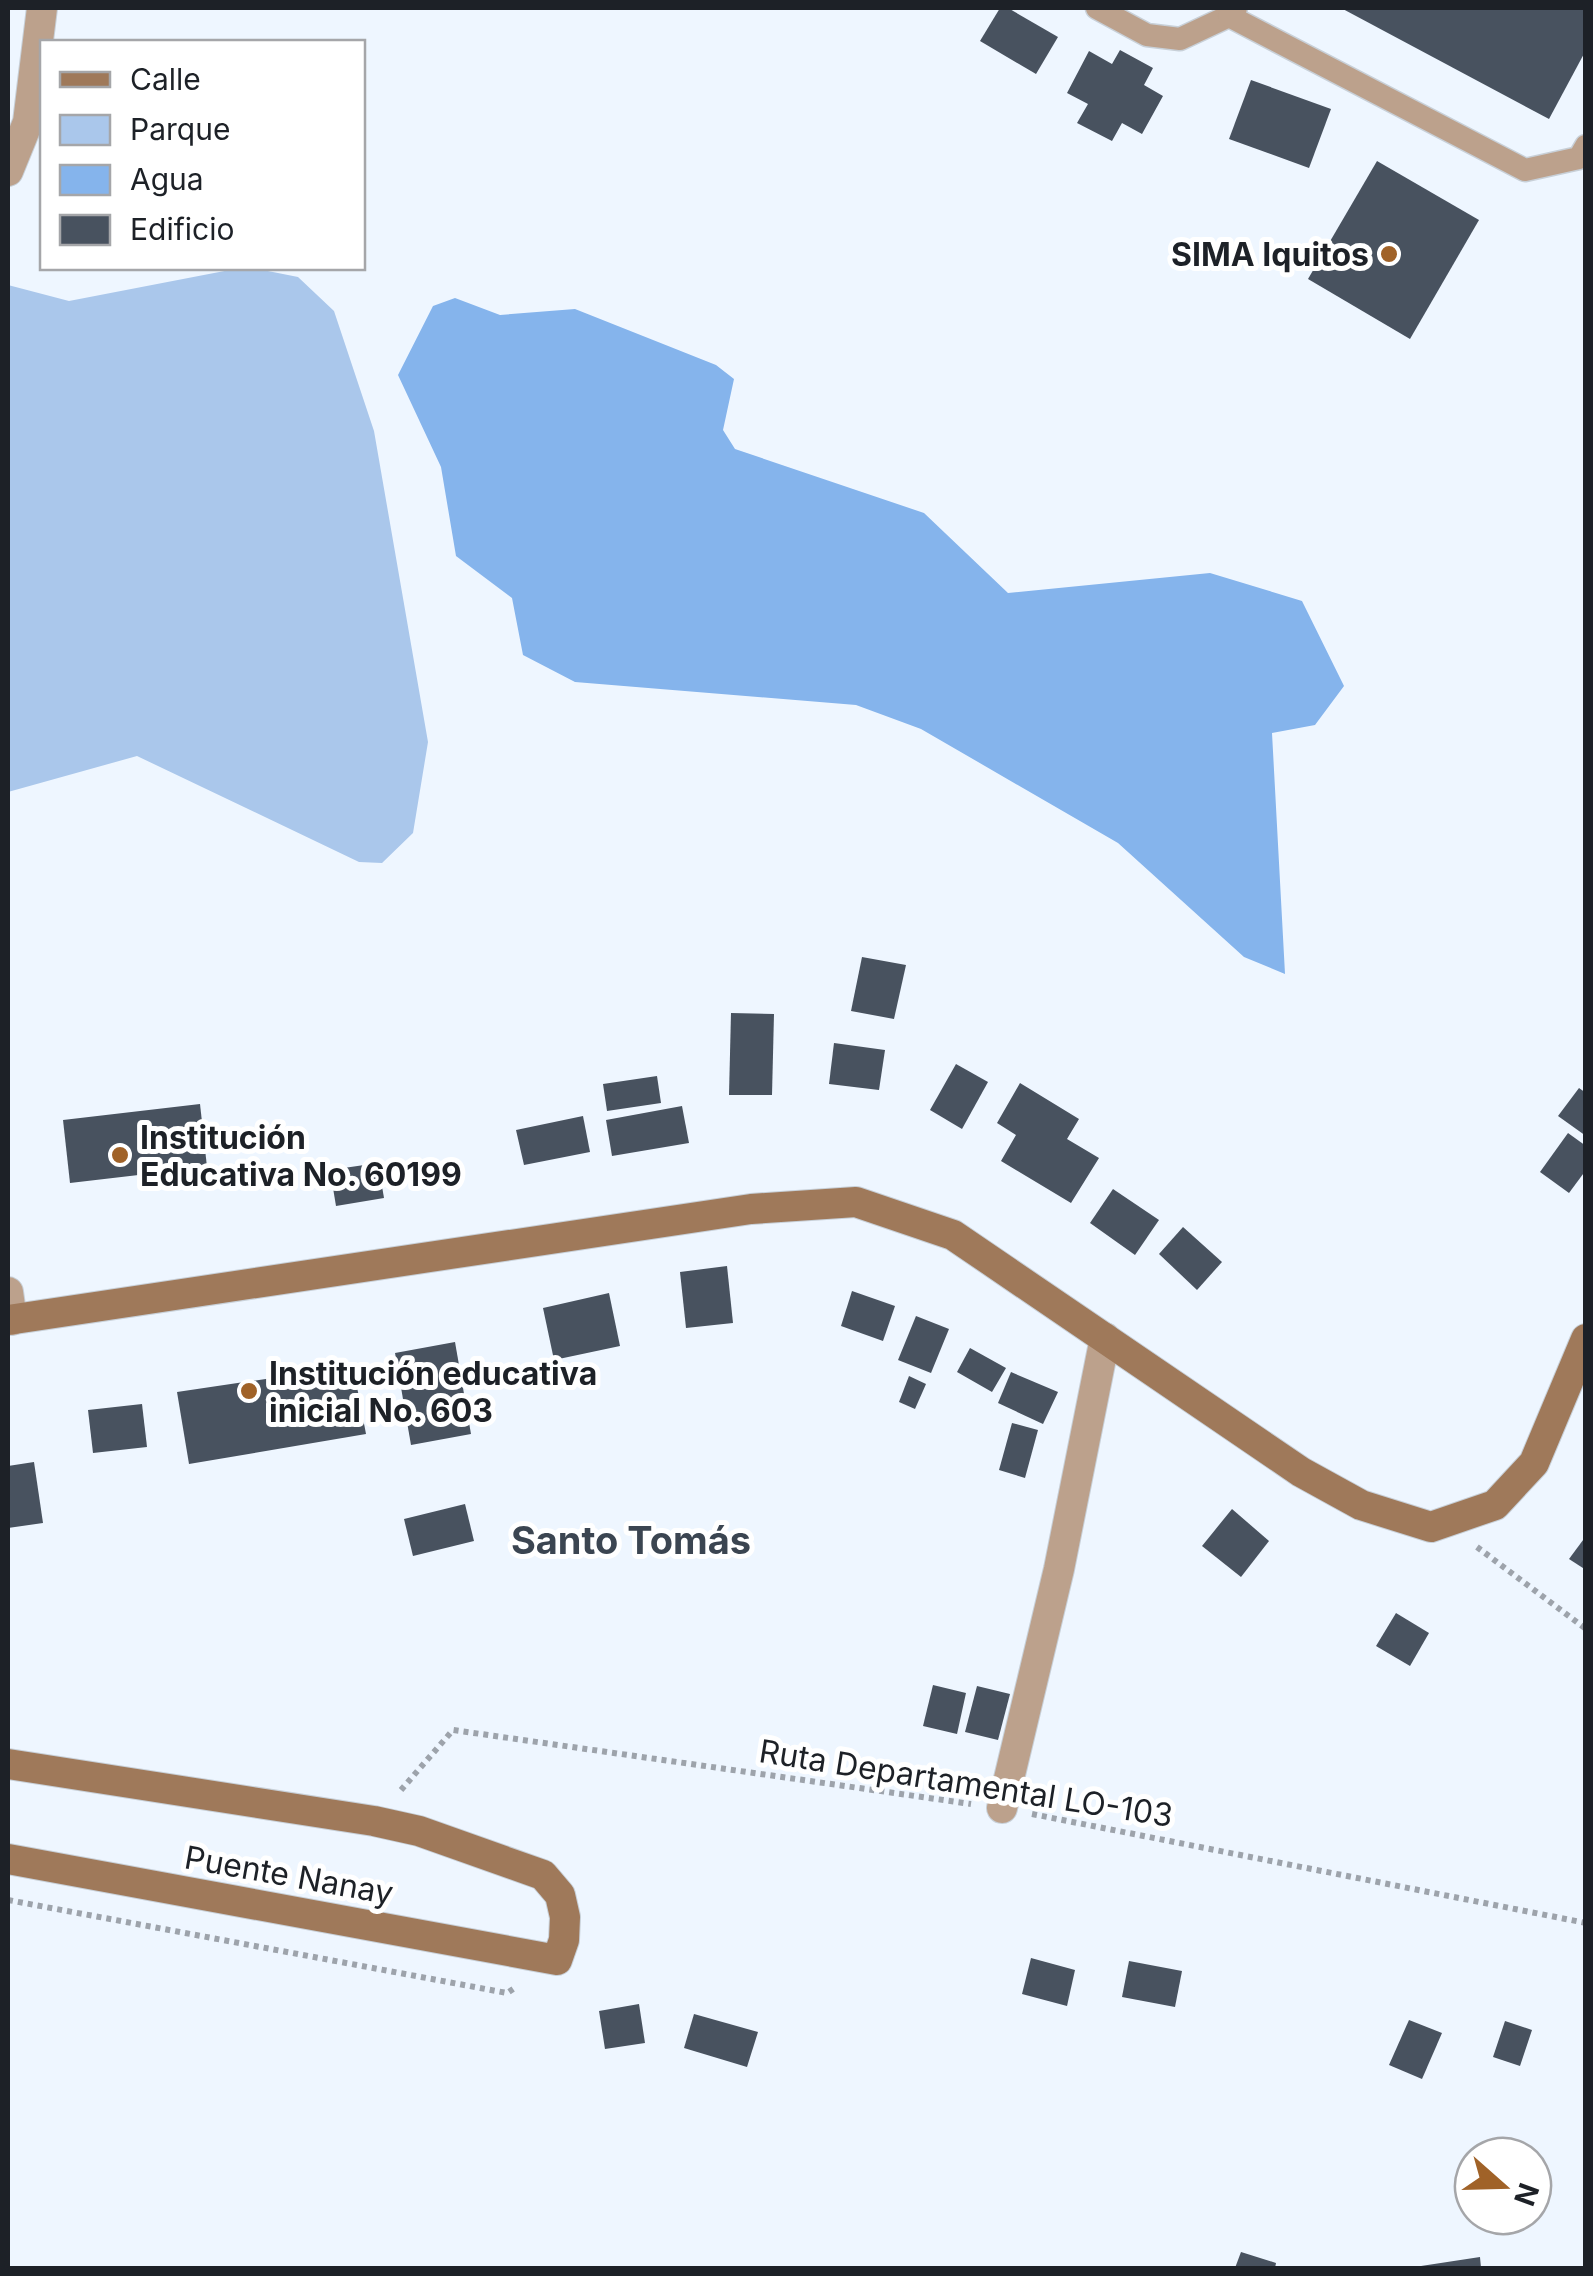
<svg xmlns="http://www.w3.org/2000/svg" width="1593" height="2276" viewBox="0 0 1593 2276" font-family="Inter,sans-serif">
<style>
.green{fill:#aac7eb}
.water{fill:#85b4ec}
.building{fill:#48525f}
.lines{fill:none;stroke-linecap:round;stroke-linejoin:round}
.lane-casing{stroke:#c8d0d8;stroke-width:25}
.street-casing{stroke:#c8d0d8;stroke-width:32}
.secondary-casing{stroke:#c8d0d8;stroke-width:32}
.path{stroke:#9da3ab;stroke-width:6;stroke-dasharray:5 5;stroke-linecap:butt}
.lane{stroke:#bca18c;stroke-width:22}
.street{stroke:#bca18c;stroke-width:30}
.secondary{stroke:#9f795a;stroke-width:30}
.poi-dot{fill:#a06228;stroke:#fff;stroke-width:4}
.labels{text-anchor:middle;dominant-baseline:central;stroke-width:10;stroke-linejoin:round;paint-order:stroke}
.poi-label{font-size:32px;font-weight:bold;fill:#1d2127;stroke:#fff;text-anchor:start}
.street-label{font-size:32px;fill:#1d2127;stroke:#fff}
.quarter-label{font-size:38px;font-weight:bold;fill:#3b4551;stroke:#fff}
</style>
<rect width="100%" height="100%" fill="#eef6ff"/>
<path class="green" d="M240,268H253L298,277L334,311L374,431L428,742L413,833L382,863L359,862L137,756L8,792V285L69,301Z"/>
<path class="water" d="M455,298L500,315L575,309L716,365L734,379L723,430L735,449L924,513L1008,593L1210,573L1302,601L1344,686L1315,725L1272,733L1285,974L1244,957L1118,843L921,729L856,705L575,682L523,655L512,598L456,556L441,467L398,375L433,306Z"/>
<g class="building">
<path d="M1000,8H1008L1058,37L1036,74L980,41Z"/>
<path d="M1341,8H1586V50L1549,119Z"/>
<path d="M1120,50L1153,68L1144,85L1163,96L1142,134L1122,123L1112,141L1077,123L1088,104L1067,93L1089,51L1112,64Z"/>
<path d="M1251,80L1331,109L1309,168L1229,139Z"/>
<path d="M1377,161L1479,220L1410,339L1308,279Z"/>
<path d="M862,957L906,965L894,1019L851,1011Z"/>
<path d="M731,1013L774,1014L772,1095H729Z"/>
<path d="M834,1043L885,1050L879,1090L829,1084Z"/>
<path d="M956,1064L988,1082L962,1129L930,1110Z"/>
<path d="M657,1076L661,1103L607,1111L603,1084Z"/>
<path d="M1020,1083L1079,1119L1067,1139L1099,1158L1071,1203L1001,1161L1016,1135L997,1123Z"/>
<path d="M1579,1088L1586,1093V1136L1558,1116Z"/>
<path d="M200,1104L207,1167L70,1183L63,1120Z"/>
<path d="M682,1106L689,1143L612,1156L606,1120Z"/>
<path d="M583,1116L590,1152L524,1165L516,1130Z"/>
<path d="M1568,1133L1586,1146V1170L1569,1193L1540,1172Z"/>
<path d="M378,1163L384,1198L336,1206L330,1170Z"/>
<path d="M1113,1189L1159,1220L1135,1255L1090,1223Z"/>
<path d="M1183,1227L1222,1262L1197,1290L1159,1254Z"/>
<path d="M727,1266L733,1323L686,1328L680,1272Z"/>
<path d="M852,1291L895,1306L883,1341L841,1326Z"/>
<path d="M609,1293L620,1346L554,1360L543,1308Z"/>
<path d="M916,1316L949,1329L931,1373L898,1360Z"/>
<path d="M455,1342L471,1434L411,1445L395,1353Z"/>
<path d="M970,1348L1006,1368L992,1392L957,1372Z"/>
<path d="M353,1366L366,1434L189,1464L177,1392Z"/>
<path d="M1011,1372L1058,1392L1043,1424L998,1403Z"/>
<path d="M909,1376L926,1384L915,1409L899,1402Z"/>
<path d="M142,1404L147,1447L93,1453L88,1410Z"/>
<path d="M1012,1423L1038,1430L1025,1478L999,1470Z"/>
<path d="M34,1462L43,1523L8,1528V1466Z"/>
<path d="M465,1504L474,1541L413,1556L404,1519Z"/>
<path d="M1232,1509L1269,1541L1241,1577L1202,1546Z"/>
<path d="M1586,1536V1570L1569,1559Z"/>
<path d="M1396,1613L1429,1633L1410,1666L1376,1646Z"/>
<path d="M933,1685L966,1693L957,1734L923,1726Z"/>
<path d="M977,1686L1010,1694L998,1740L965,1732Z"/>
<path d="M1031,1958L1075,1970L1067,2006L1022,1994Z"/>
<path d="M1129,1961L1182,1971L1175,2007L1122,1997Z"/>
<path d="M639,2004L645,2043L605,2049L599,2011Z"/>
<path d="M694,2014L758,2032L747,2067L684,2048Z"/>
<path d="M1409,2020L1442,2033L1422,2079L1389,2065Z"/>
<path d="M1505,2021L1532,2030L1520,2066L1493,2057Z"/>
<path d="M1241,2252L1276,2263L1275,2268H1235Z"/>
<path d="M1480,2257L1481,2268H1421V2266Z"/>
</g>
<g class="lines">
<defs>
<g id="lane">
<path d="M1097,8L1147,35L1180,39L1229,16L1236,8"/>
<path d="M1229,16L1525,170L1579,158L1586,146"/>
</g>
<g id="street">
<path d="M8,171L28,122L42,8"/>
<path d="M8,1292L12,1320"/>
<path d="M1002,1808L1059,1569L1105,1338"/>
</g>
<g id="secondary">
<path d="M8,1320L751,1209L856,1202L953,1235L1301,1472L1361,1505L1431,1527L1495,1505L1534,1463L1586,1339"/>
<path d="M8,1764L374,1821L419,1831L543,1875L560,1895L565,1917L564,1940L557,1960L8,1859"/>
</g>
</defs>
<use href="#lane" class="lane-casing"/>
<use href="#street" class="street-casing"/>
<use href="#secondary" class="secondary-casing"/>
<g class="path">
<path d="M1477,1547L1586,1629"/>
<path d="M401,1790L453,1730L971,1804"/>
<path d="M1032,1814L1586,1923"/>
<path d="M8,1900L507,1993L516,1987"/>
</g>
<use href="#lane" class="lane"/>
<use href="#street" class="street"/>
<use href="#secondary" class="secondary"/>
</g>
<g class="poi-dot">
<circle cx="1389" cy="254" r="10"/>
<circle cx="120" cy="1155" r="10"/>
<circle cx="249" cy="1391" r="10"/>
</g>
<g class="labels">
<g class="poi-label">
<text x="1369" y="254" text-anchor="end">SIMA Iquitos</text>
<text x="140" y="1137">Institución<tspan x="140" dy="37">Educativa No. 60199</tspan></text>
<text x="269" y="1373">Institución educativa<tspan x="269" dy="37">inicial No. 603</tspan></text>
</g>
<g class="street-label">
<text transform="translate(966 1783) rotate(9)">Ruta Departamental LO-103</text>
<text transform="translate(289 1875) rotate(10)">Puente Nanay</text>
</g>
<g class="quarter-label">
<text x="631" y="1540">Santo Tomás</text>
</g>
</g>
<rect width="1593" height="2276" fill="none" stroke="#1d2127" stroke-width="20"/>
<rect x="40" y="40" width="325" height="230" fill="#ffffff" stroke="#a5a6a9" stroke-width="2.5"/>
<rect x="60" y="72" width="50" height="15" fill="#9f795a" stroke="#a5a6a9" stroke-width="2.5"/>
<text x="130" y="90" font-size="30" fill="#1d2127">Calle</text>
<rect x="60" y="115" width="50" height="30" fill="#aac7eb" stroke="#a5a6a9" stroke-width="2.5"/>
<text x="130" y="140" font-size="30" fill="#1d2127">Parque</text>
<rect x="60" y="165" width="50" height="30" fill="#85b4ec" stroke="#a5a6a9" stroke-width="2.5"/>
<text x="130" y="190" font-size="30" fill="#1d2127">Agua</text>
<rect x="60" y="215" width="50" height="30" fill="#48525f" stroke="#a5a6a9" stroke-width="2.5"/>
<text x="130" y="240" font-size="30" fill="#1d2127">Edificio</text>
<g transform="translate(1503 2186) rotate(110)"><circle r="48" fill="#ffffff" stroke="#a5a6a9" stroke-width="2.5"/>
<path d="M0-8L18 38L0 25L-18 38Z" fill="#a06228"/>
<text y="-15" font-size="28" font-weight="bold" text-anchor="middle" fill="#1d2127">N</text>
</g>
</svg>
